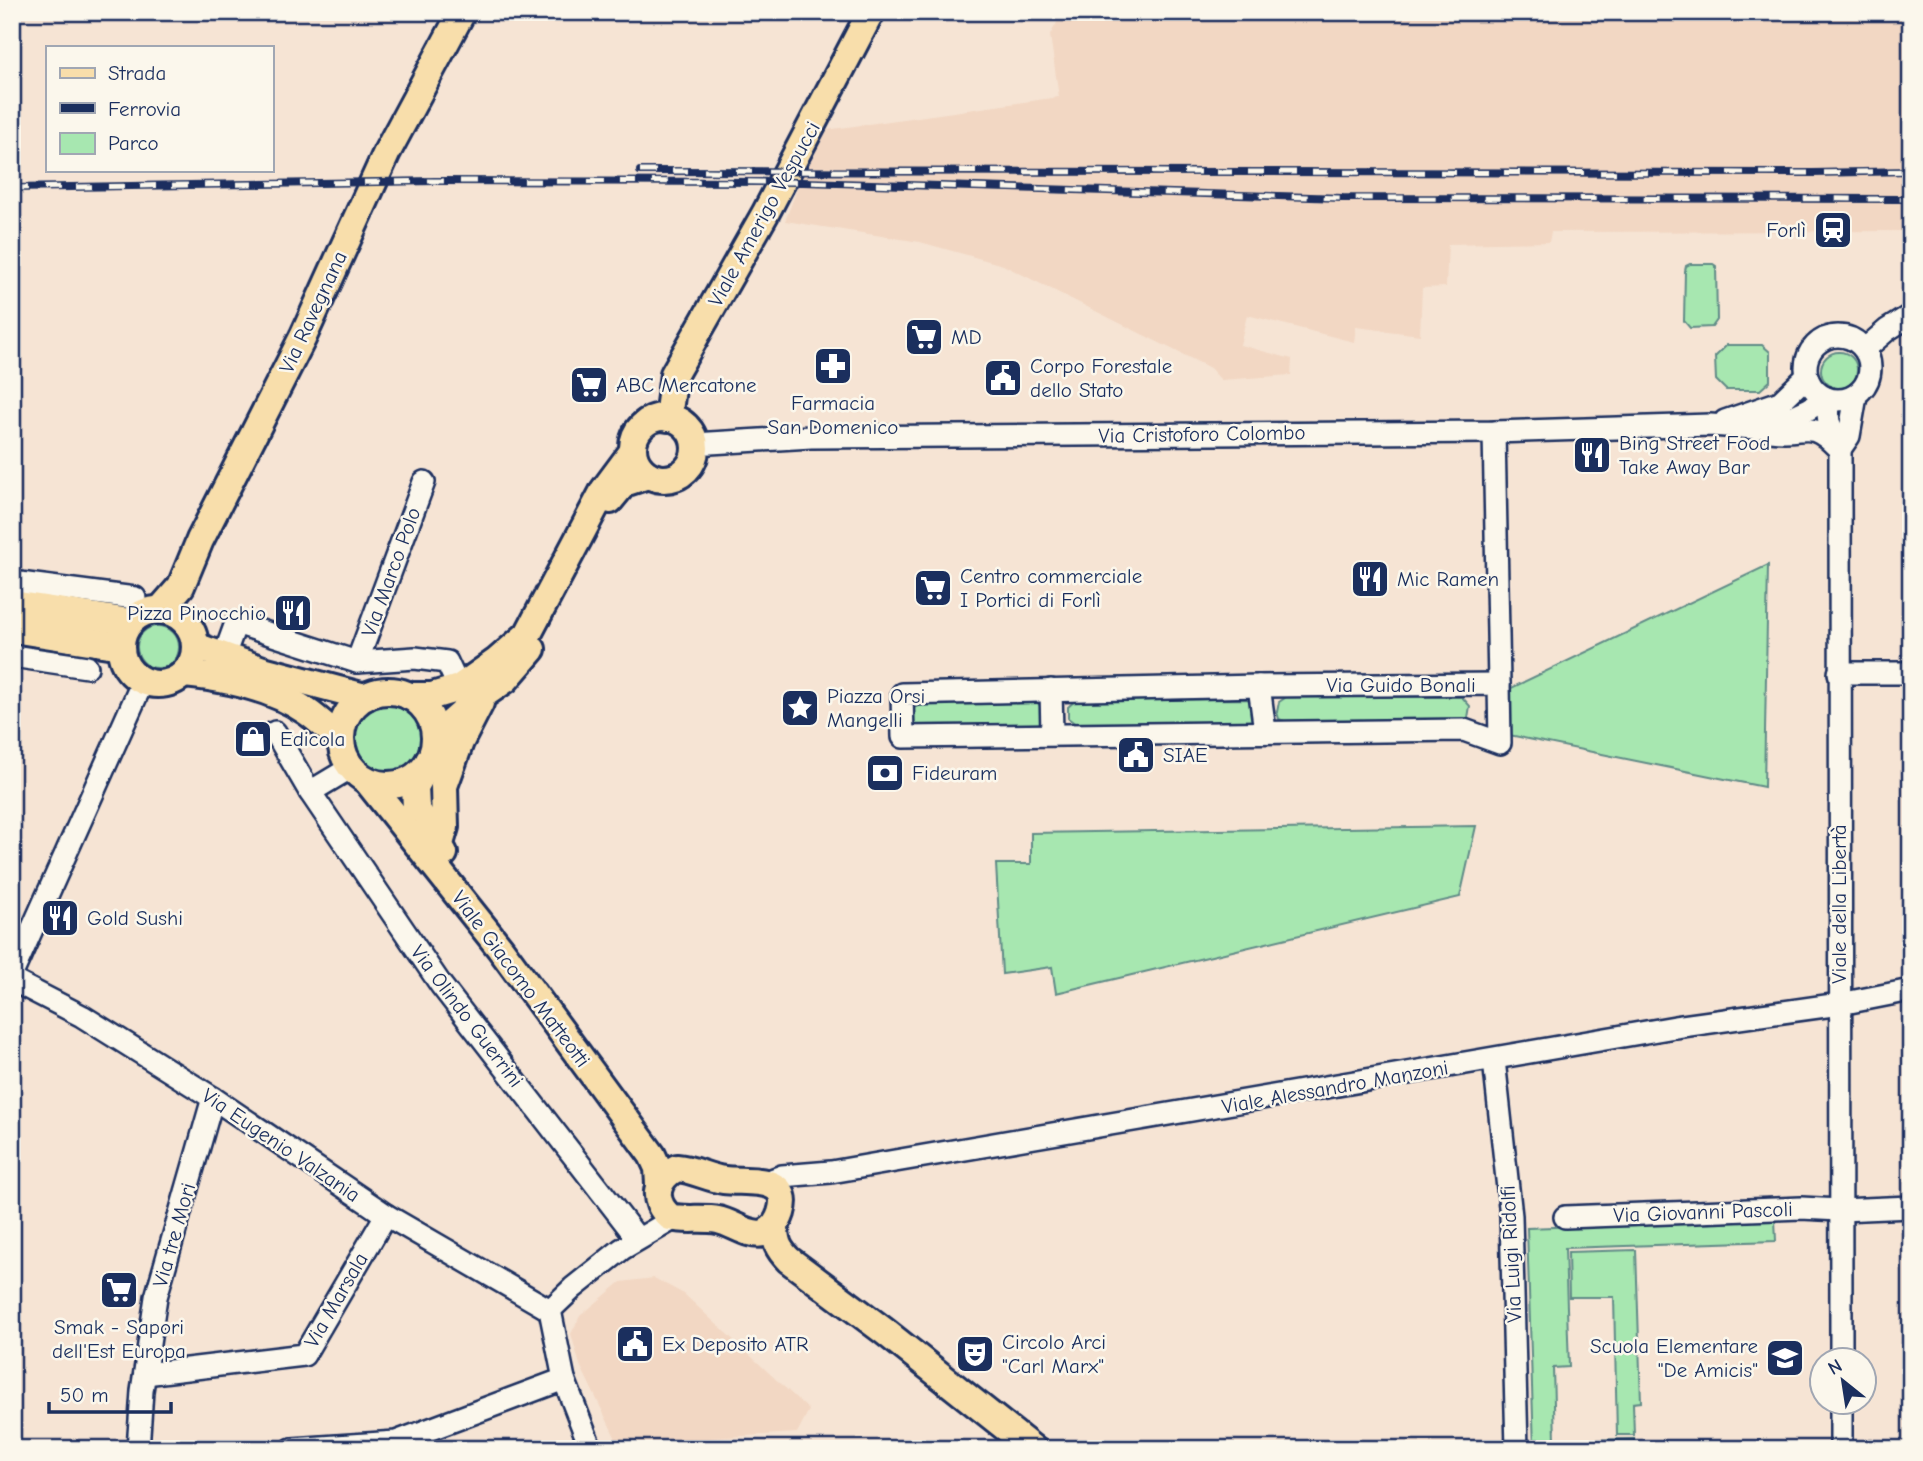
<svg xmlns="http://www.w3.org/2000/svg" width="1923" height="1461" viewBox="0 0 1923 1461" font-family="'Comic Neue',sans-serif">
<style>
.built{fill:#f2d7c3}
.green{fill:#a7e7b0;stroke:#618b87;stroke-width:2}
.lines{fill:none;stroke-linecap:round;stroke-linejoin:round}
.minor-casing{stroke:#1b2f5e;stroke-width:26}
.major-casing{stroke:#1b2f5e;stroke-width:32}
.minor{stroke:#fbf7ec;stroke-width:21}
.major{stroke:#f8deab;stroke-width:26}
.rail-casing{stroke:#1b2f5e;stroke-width:8}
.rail{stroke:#fbf7ec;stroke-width:5;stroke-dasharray:16;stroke-linecap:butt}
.labels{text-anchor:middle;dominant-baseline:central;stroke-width:5;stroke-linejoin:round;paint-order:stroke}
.street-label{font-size:21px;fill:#1b2f5e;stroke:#fbf7ec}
.poi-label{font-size:21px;fill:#1b2f5e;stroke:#fbf7ec;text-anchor:start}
</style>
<rect width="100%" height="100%" fill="#f6e4d4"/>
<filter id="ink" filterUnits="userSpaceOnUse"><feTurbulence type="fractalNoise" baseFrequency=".0143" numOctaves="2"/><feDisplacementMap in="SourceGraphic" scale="14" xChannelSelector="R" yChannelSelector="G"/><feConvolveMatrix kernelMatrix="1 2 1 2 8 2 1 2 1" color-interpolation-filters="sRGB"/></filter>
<g filter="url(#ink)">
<g class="built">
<path d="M1063,12H1911V231L1551,232L1549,242L1448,244L1446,287L1422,288L1420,335L1356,327L1354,342L1247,315L1240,345L1292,359L1291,375L1221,380L1210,368L1003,265L920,242L785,221L819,131L1059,97L1050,35Z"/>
<path d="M654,1278L684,1294L809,1410L797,1433L618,1443L580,1365L571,1334L580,1316L621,1282Z"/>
</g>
<g class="green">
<path d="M1690,264H1713L1716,266L1717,320L1712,327L1690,328L1684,321L1685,271L1686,266Z"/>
<path d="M1727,345H1762L1770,352V381L1760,390H1726L1716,380L1715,357Z"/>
<circle cx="1839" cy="370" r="18"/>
<path d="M1768,565L1764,787L1509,735L1507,690Z"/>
<circle cx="158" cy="647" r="21"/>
<path d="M1288,696L1462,697L1470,706L1468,718L1460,723H1290L1279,719L1277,712L1279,702Z"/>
<path d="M1250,699L1256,707L1257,716L1249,724L1081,728L1068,718V707L1076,700Z"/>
<path d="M1037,702L1043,709V720L1036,727H917L911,718V709L923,704Z"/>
<circle cx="388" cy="739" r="34"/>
<path d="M1476,826L1460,897L1056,993L1052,967L1002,974L996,864H1031V833Z"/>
<path d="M1775,1219L1776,1241L1565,1248L1569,1367L1553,1368L1555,1441L1634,1439V1449H1534L1527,1228Z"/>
<path d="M1636,1250L1641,1402L1633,1403L1634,1435H1617L1614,1297H1569L1568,1252Z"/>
</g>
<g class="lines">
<defs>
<g id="minor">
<circle cx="1838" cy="368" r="32"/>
<path d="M1865,349L1887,330L1911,315"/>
<path d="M1826,398L1829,422L1840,449L1841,1360"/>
<path d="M1725,421L1780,402L1807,376"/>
<path d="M1771,430C1807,435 1808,418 1837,447"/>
<path d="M1494,432L1499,684"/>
<path d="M694,444L811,437L1494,432L1710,425L1755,428L1783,421L1809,409L1826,398"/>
<path d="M1840,449L1849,436L1856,396"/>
<path d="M12,582L135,598"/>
<path d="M12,656L87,667"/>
<path d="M224,656L236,623L357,662L415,658L447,662L459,688"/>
<path d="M357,662L424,482"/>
<path d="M1839,673H1911"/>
<path d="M1499,684L1500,743L1464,730L903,737L902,694L1259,686Z"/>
<path d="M1259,686L1265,731"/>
<path d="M1051,690L1052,733"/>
<path d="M275,732L310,792L441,985L634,1234"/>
<path d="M310,792L350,768"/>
<path d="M12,974L143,681"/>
<path d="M12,980L82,1016L213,1098L386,1215L550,1310"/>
<path d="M1494,1060L1511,1216L1517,1449"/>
<path d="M766,1182L782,1176L831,1172L1675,1027L1840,1004L1911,990"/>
<path d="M1565,1217L1801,1208L1840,1210L1911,1207"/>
<path d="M550,1310L573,1288L622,1249L675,1218"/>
<path d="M550,1310L564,1379L591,1449"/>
<path d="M145,1374L304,1355L386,1215"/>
<path d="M1841,1402V1449"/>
<path d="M138,1449L142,1391L156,1297L213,1098"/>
<path d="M292,1449L396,1442L564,1379"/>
</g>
<g id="major">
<circle cx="664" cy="448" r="31"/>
<path d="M668,418L674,374L765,214L871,12"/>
<path d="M610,500L624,483L648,475"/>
<path d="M12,604L130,622"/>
<path d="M160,610L181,586L200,540L303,337L387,152L462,12"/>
<circle cx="158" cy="647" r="37"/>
<path d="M12,629L121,646"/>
<path d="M195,646L263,670L365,697"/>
<path d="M184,674C225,678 271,687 306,711C318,719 329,730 340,739"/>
<circle cx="388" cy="738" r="47"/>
<path d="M409,696H432L459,688L497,661L528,634L604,490L633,451"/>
<path d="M435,737L483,695L506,679L532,649"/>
<path d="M429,761L415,787L416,808L444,853"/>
<path d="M368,782L500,948L652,1155L658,1168L659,1184"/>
<path d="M439,847L445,827L444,786L460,742L480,703"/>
<path d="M677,1168C693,1169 708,1178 724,1180C746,1183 793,1174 781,1213C778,1222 773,1230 764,1233C749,1237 733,1223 718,1220C702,1217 685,1221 670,1217C651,1201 655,1179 677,1168Z"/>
<path d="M775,1226C775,1242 778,1249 789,1260L884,1331L1033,1449"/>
</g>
</defs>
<use href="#minor" class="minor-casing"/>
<use href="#major" class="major-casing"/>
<use href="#minor" class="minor"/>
<use href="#major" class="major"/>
<defs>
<g id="rail">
<path d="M640,171L1813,173L1911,171"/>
<path d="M12,188L435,181L803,182L1343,198L1911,199"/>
</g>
</defs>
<use href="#rail" class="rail-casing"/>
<use href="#rail" class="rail"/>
</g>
</g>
<defs>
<symbol id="station-square" viewBox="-11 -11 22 22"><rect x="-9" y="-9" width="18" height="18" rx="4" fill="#1b2f5e" stroke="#fbf7ec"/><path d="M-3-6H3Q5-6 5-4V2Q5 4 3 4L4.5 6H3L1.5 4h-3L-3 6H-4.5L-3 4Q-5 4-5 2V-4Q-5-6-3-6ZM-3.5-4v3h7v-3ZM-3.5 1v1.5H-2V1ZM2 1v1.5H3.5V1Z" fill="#fff"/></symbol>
<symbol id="supermarket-square" viewBox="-11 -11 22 22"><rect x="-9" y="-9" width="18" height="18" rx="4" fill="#1b2f5e" stroke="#fbf7ec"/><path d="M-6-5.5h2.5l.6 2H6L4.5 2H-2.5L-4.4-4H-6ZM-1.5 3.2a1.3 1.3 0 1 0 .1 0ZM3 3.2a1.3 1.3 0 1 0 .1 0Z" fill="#fff"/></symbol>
<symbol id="pharmacy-square" viewBox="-11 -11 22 22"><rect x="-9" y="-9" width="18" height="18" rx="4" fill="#1b2f5e" stroke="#fbf7ec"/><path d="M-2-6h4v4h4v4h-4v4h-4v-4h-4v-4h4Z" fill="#fff"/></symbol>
<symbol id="civic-square" viewBox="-11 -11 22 22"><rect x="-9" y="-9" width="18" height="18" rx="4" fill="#1b2f5e" stroke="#fbf7ec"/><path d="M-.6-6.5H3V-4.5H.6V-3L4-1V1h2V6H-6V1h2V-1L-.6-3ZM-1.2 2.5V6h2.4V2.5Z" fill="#fff"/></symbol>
<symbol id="restaurant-square" viewBox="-11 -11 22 22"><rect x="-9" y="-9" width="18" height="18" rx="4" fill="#1b2f5e" stroke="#fbf7ec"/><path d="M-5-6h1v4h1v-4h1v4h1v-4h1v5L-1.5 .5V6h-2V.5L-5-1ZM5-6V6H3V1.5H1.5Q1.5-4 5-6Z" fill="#fff"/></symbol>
<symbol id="sight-square" viewBox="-11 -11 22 22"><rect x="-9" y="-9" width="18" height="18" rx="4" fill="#1b2f5e" stroke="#fbf7ec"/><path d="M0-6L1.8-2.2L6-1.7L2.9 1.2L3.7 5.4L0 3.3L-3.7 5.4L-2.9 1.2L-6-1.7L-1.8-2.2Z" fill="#fff"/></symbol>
<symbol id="shop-square" viewBox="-11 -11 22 22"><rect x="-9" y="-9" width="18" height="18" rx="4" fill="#1b2f5e" stroke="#fbf7ec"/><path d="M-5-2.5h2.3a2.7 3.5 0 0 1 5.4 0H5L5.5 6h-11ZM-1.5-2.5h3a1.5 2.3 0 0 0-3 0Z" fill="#fff"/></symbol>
<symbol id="bank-square" viewBox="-11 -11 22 22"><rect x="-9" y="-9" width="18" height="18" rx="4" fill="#1b2f5e" stroke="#fbf7ec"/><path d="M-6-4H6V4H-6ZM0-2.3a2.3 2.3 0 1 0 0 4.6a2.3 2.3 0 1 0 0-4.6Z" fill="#fff"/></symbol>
<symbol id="theatre-square" viewBox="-11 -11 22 22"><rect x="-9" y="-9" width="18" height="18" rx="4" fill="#1b2f5e" stroke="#fbf7ec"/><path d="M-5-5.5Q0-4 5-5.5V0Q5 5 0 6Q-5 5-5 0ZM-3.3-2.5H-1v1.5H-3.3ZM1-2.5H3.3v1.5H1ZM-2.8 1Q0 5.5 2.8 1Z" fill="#fff"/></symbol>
<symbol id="school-square" viewBox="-11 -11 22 22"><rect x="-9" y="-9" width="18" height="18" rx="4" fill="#1b2f5e" stroke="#fbf7ec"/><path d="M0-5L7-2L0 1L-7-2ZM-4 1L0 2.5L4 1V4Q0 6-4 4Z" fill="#fff"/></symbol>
</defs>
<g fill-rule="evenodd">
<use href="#station-square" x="1811" y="208" width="44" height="44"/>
<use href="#supermarket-square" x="902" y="315" width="44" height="44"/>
<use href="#pharmacy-square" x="811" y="344" width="44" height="44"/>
<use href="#civic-square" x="981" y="356" width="44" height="44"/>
<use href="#supermarket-square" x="567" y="363" width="44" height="44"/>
<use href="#restaurant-square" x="1570" y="433" width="44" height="44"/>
<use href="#restaurant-square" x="1348" y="557" width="44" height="44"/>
<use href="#supermarket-square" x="911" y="566" width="44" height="44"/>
<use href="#restaurant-square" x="271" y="591" width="44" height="44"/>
<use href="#sight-square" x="778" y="686" width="44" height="44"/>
<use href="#shop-square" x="231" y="717" width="44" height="44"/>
<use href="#civic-square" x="1114" y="733" width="44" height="44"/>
<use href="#bank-square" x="863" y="751" width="44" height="44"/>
<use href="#restaurant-square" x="38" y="896" width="44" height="44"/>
<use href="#supermarket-square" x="97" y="1268" width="44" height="44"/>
<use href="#civic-square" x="613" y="1322" width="44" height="44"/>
<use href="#theatre-square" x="953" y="1332" width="44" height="44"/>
<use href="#school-square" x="1763" y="1336" width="44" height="44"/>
</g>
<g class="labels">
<g class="street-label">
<text transform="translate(764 214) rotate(-61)">Viale Amerigo Vespucci</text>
<text transform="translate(313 312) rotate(-65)">Via Ravegnana</text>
<text transform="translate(1202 434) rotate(-1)">Via Cristoforo Colombo</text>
<text transform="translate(391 572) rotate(-70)">Via Marco Polo</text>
<text x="1401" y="685">Via Guido Bonali</text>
<text transform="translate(1839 904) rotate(-90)">Viale della Libertà</text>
<text transform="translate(521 979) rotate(53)">Viale Giacomo Matteotti</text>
<text transform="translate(467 1016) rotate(53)">Via Olindo Guerrini</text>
<text transform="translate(1335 1087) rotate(-10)">Viale Alessandro Manzoni</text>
<text transform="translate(281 1145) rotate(34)">Via Eugenio Valzania</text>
<text transform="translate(1703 1212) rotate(-2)">Via Giovanni Pascoli</text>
<text transform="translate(174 1235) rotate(-74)">Via tre Mori</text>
<text transform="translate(1511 1254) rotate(-93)">Via Luigi Ridolfi</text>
<text transform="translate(336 1300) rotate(-60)">Via Marsala</text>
</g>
<g class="poi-label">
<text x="1806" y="230" text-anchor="end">Forlì</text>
<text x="951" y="337">MD</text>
<text x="1030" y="366">Corpo Forestale<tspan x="1030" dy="24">dello Stato</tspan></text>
<text x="616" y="385">ABC Mercatone</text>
<text x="833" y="403" text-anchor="middle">Farmacia<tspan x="833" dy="24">San Domenico</tspan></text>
<text x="1619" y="443">Bing Street Food<tspan x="1619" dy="24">Take Away Bar</tspan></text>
<text x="960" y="576">Centro commerciale<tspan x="960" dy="24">I Portici di Forlì</tspan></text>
<text x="1397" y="579">Mic Ramen</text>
<text x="266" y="613" text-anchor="end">Pizza Pinocchio</text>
<text x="827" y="696">Piazza Orsi<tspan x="827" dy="24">Mangelli</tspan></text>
<text x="280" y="739">Edicola</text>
<text x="1163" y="755">SIAE</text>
<text x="912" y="773">Fideuram</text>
<text x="87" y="918">Gold Sushi</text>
<text x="119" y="1327" text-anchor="middle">Smak - Sapori<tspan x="119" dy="24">dell'Est Europa</tspan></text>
<text x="1002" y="1342">Circolo Arci<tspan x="1002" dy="24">"Carl Marx"</tspan></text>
<text x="662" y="1344">Ex Deposito ATR</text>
<text x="1758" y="1346" text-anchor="end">Scuola Elementare<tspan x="1758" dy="24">"De Amicis"</tspan></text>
</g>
</g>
<rect width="1923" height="1461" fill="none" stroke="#fbf7ec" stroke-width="42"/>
<rect x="21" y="21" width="1881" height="1419" fill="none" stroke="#1b2f5e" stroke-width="2.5" filter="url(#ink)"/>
<rect x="46" y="46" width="228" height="126" fill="#fbf7ec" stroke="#a1a7b3" stroke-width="2"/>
<rect x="60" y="68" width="35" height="10" fill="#f8deab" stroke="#a1a7b3" stroke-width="2"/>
<text x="108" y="80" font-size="21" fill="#1b2f5e">Strada</text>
<rect x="60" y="103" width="35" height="10" fill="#1b2f5e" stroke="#a1a7b3" stroke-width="2"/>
<text x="108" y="116" font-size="21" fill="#1b2f5e">Ferrovia</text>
<rect x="60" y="133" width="35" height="21" fill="#a7e7b0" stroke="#a1a7b3" stroke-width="2"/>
<text x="108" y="150" font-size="21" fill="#1b2f5e">Parco</text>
<g transform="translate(1843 1381) rotate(330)"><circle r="33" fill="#fbf7ec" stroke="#a1a7b3" stroke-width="2"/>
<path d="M0-5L12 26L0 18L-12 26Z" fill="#1b2f5e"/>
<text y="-10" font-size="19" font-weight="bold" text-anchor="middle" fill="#1b2f5e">N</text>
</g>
<path d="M49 1402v10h122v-10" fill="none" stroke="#1b2f5e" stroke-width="3.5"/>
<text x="60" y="1402" font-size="21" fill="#1b2f5e" stroke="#fbf7ec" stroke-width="5" paint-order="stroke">50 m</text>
</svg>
